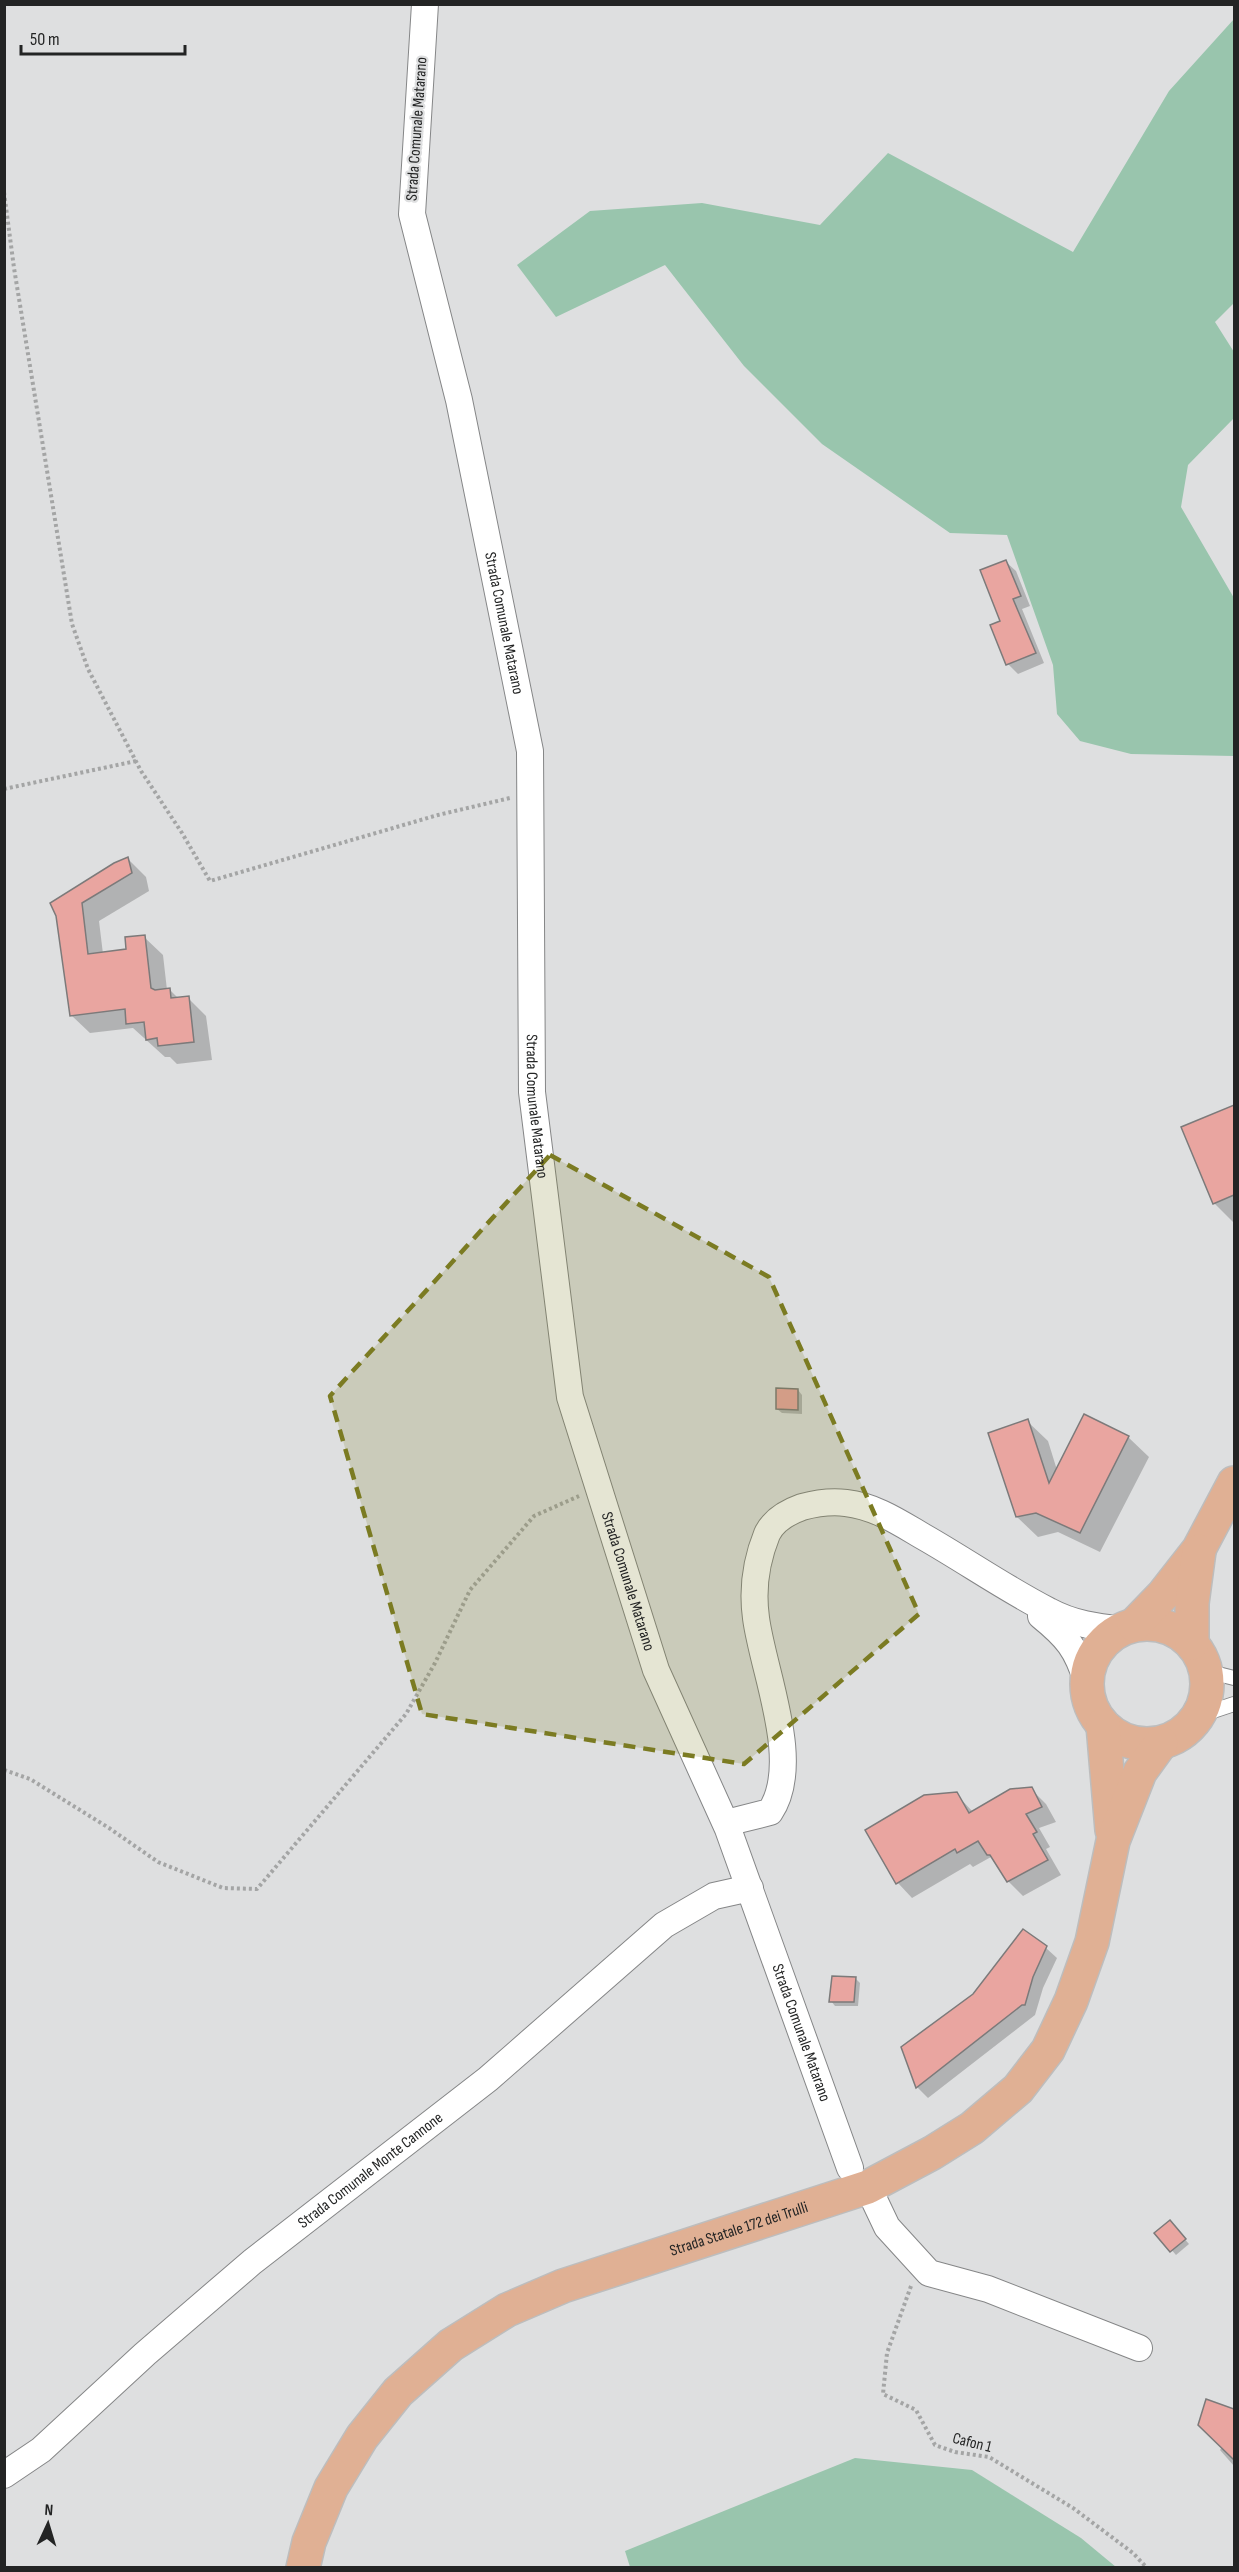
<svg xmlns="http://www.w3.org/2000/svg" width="1239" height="2572" viewBox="0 0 1239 2572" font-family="'Sofia Sans Condensed',sans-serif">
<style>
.green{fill:#99c5ad}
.shadow{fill:#0003}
.building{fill:#e9a5a0;stroke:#7c7a7a;stroke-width:1.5}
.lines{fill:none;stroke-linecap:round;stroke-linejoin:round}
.service-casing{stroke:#858687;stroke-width:16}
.minor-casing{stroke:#858687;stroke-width:28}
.primary-casing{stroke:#bdbdbd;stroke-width:36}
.path{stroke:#a4a5a5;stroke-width:4;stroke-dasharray:3 3;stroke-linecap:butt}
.service{stroke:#fff;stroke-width:14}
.minor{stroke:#fff;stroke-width:26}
.primary{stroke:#e0b094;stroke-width:33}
.marked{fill:#7b7b22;fill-opacity:0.2;stroke:#7b7b22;stroke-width:4.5;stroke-dasharray:12 8;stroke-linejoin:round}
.labels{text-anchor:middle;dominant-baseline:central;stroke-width:4.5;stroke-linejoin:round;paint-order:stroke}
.street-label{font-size:16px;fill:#232424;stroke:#dedfe0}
</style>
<rect width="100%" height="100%" fill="#dedfe0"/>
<g class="green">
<path d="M1234,19V303L1215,322L1234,352V418L1188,465L1181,507L1234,598V756L1131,754L1080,741L1057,714L1053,665L1007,535L950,533L822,444L744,366L665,265L556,317L517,265L590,211L702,203L820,225L888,153L1073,252L1169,91Z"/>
<path d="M855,2458L972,2470L1081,2538L1116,2567H630L625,2551Z"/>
</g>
<g class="shadow">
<path d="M1006,562L1016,571L1030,606L1022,609L1044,663L1018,674L1008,664L1002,622Z"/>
<path d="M128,859L146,877L149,891L99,921L103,954L128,951L144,937L163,955L167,990H170L179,999L188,998L206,1016L212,1060L177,1064L170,1057H165L133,1028L90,1033L71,1015L58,915Z"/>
<path d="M1234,1107V1223L1214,1203L1183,1128Z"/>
<path d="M798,1390L802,1395V1414L782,1413L777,1409Z"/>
<path d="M1085,1416L1128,1437L1149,1457L1100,1552L1058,1532L1038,1537L1017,1517L1027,1421L1048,1441L1057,1470Z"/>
<path d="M1031,1789L1046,1804L1056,1822L1039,1828L1050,1847L1046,1849L1061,1875L1023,1896L1008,1881L991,1857L973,1867L970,1864L912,1898L898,1883L867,1831L956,1794L973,1812Z"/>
<path d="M1046,1948L1057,1958L1043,1988L1035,2015L928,2098L918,2088L903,2048Z"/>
<path d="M855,1978L860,1983L858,2006H835L831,2001Z"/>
<path d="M1174,2227L1189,2244L1176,2255L1157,2233Z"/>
<path d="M1207,2401L1234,2411V2466L1220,2450L1222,2447Z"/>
</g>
<g class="building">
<path d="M1006,560L1021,596L1013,599L1036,653L1006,665L990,625L1000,621L980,570Z"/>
<path d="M128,857L132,873L82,903L88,954L126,949L125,937L145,935L151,988L155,990L170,988L171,998L189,996L194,1042L158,1046L157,1038L146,1040L144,1022L126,1024L125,1009L70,1016L56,916L50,903L114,863Z"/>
<path d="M1234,1105V1195L1213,1204L1181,1127Z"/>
<path d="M776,1388L798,1389V1410L776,1409Z"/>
<path d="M1084,1414L1129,1436L1080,1533L1036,1513L1016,1517L988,1433L1028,1419L1049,1483Z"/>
<path d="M1032,1787L1042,1807L1026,1814L1037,1832L1033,1834L1048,1860L1007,1882L990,1855H987L978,1841L957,1853L955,1849L896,1884L865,1830L924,1795L957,1792L969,1813L1010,1789Z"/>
<path d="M1023,1929L1047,1946L1033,1977L1025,2005H1022L916,2088L901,2047L973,1994Z"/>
<path d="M832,1976L856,1977L854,2002H829Z"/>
<path d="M1170,2220L1186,2239L1170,2252L1154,2233Z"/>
<path d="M1206,2399L1234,2409V2460L1198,2425Z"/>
</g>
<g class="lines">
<defs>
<g id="service">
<path d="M1206,1671L1234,1678"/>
<path d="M1198,1716L1234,1704"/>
</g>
<g id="minor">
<path id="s1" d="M425,4L412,214L459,400L530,751L532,1092L570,1397L656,1670L728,1829L850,2168"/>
<path d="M1041,1616C1067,1637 1077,1649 1087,1682"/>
<path d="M726,1823L770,1812C803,1763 763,1672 756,1618C752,1589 756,1561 767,1534C773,1521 788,1512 802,1507C817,1503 830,1501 846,1503C875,1506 900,1523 924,1537C966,1561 1006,1589 1049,1611C1073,1624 1097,1627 1123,1630"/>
<path d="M868,2187L887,2227L929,2273L988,2289L1139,2348"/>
<path id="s2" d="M4,2475L41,2450L145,2354L252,2262L488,2079L664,1925L714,1896L750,1888"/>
</g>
<g id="primary">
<circle cx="1147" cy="1684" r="60"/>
<path d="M1134,1625L1163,1595L1199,1549L1234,1483"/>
<path d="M1192,1643V1603L1199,1551"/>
<path d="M1103,1725L1112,1830"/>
<path id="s3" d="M303,2568L309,2542L331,2488L362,2437L398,2392L451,2345L507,2310L563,2286L868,2187L932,2153L972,2128L1018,2089L1048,2050L1071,2001L1092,1942L1113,1841L1140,1772L1161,1743"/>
</g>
</defs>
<use href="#service" class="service-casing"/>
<use href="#minor" class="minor-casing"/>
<use href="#primary" class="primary-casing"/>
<g class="path">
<path d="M4,192L14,268L72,624L88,669L141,771L182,833L210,881L438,815L510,798"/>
<path d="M4,789L136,761"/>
<path d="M4,1770L30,1779L109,1828L158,1862L223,1888L257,1889L406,1714L435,1663L470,1590L534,1516L579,1496"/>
<path d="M911,2286L887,2353L883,2394L916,2410L935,2445L955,2452L989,2457L1073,2508L1133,2553L1147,2568"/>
</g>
<use href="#service" class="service"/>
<use href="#minor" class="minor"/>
<use href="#primary" class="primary"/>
</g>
<path class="marked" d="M550,1155L769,1277L919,1614L744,1764L422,1714L330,1396Z"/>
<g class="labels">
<g class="street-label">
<text transform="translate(417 129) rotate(-86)">Strada Comunale Matarano</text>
<text stroke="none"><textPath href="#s1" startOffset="630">Strada Comunale Matarano</textPath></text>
<text stroke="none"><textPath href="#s1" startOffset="1116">Strada Comunale Matarano</textPath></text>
<text stroke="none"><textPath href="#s1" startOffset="1602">Strada Comunale Matarano</textPath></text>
<text stroke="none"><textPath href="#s1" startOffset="2086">Strada Comunale Matarano</textPath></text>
<text stroke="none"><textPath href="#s2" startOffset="477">Strada Comunale Monte Cannone</textPath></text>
<text stroke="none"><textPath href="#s3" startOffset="585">Strada Statale 172 dei Trulli</textPath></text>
<text transform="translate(972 2443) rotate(14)">Cafon 1</text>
</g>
</g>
<rect width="1239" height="2572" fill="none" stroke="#232424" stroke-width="12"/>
<g transform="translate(48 2524) rotate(4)" stroke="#dedfe0" stroke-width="4.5" paint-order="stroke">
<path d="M0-4.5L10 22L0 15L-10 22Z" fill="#232424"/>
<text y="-9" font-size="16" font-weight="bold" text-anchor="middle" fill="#232424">N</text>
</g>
<path d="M21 45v9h164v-9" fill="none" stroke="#232424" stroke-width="3"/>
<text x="30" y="45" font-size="18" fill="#232424" stroke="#dedfe0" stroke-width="4.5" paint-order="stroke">50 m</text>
</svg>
